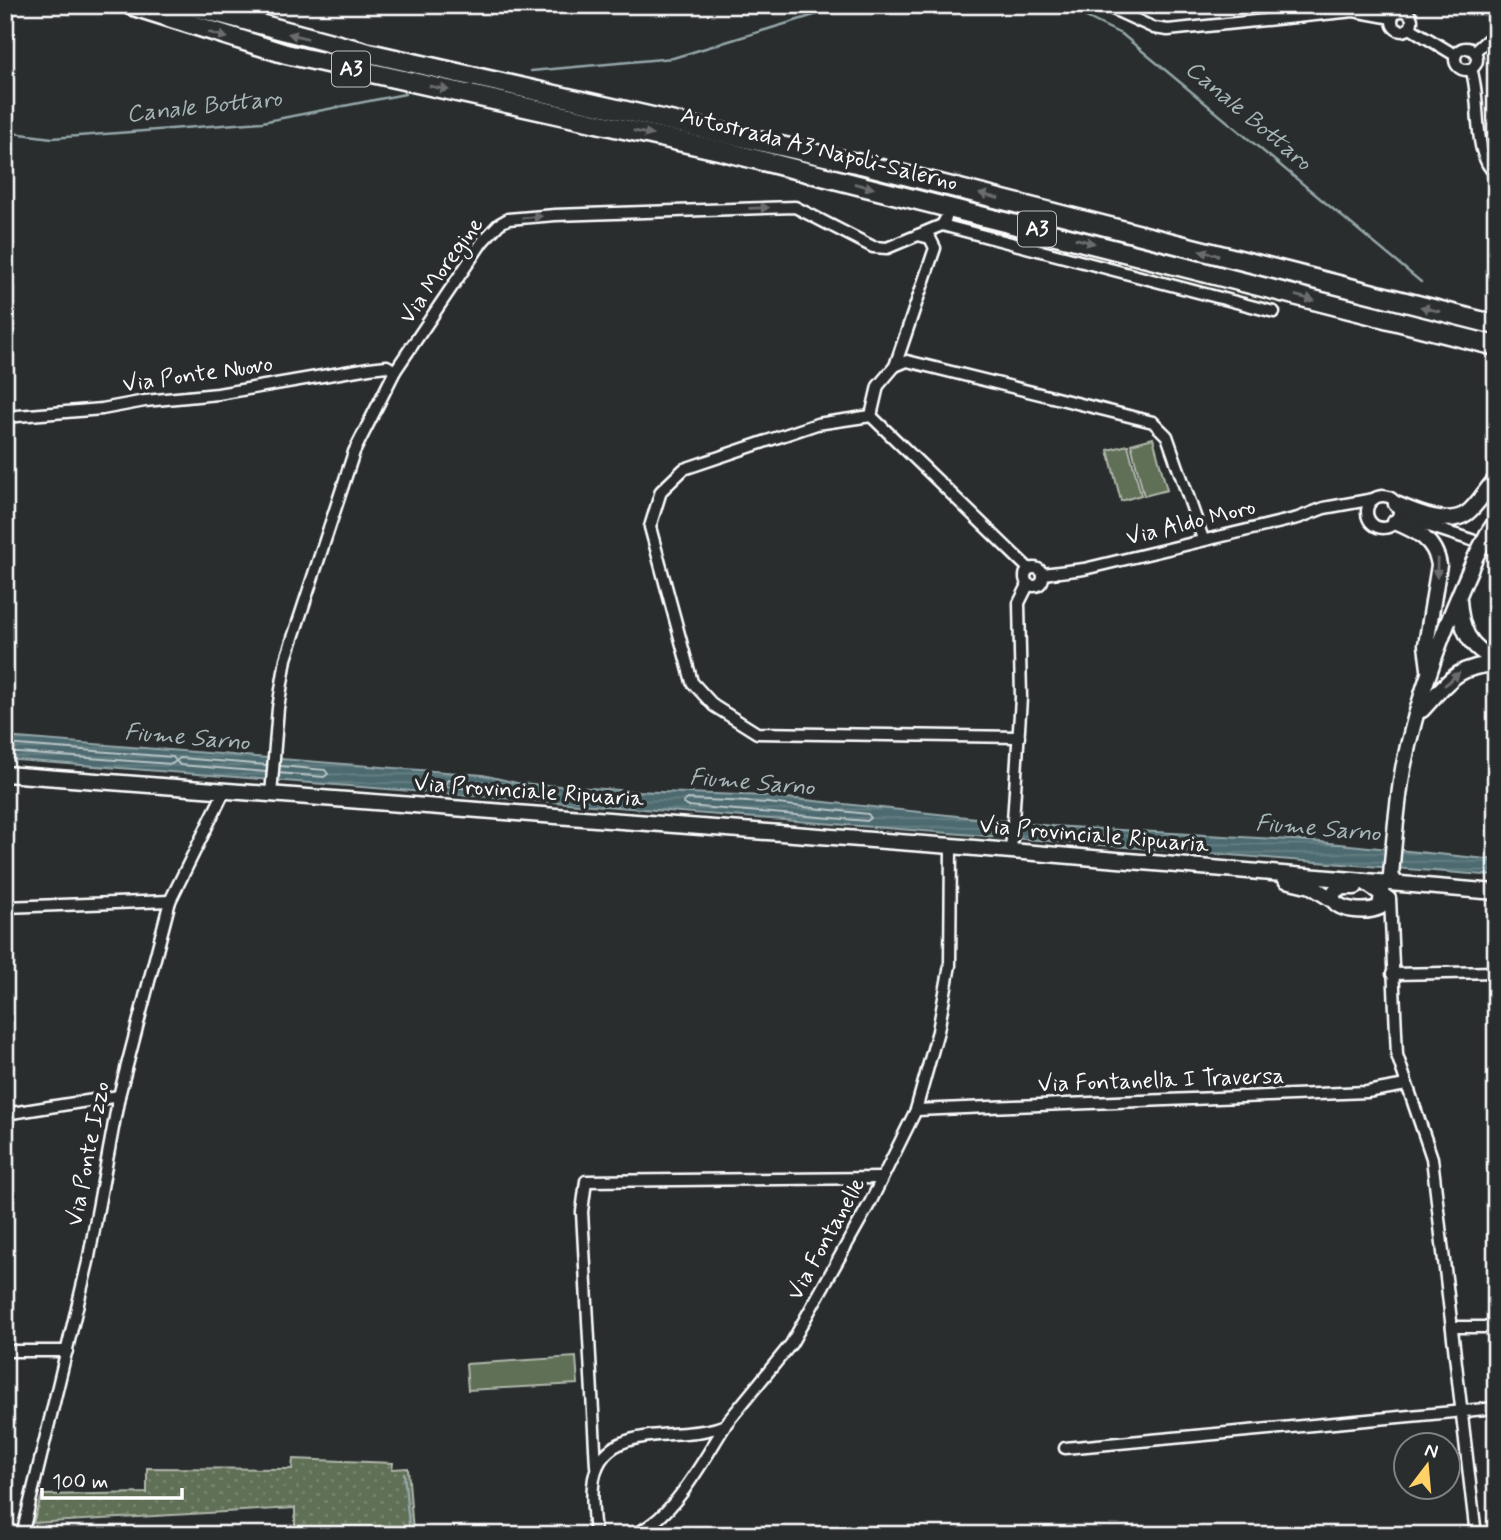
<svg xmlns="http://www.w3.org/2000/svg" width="1501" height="1540" viewBox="0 0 1501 1540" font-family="Mynerve,sans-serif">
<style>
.grass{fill:url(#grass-dots);stroke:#b0b7ab;stroke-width:2}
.pitch{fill:#606f57;stroke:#b0b7ab;stroke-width:2}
.water{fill:url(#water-rules);stroke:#94a6a9;stroke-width:2}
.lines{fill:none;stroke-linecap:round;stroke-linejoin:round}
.shore{stroke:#b8c4c6;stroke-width:2}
.stream{stroke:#94a6a9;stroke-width:2.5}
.street-tunnel{stroke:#3f4243;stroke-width:10;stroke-dasharray:10 5;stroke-linecap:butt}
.street-casing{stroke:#fff;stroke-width:15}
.secondary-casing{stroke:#fff;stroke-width:19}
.highway-casing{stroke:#fff;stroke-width:23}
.street{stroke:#2a2d2e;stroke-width:10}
.secondary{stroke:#2a2d2e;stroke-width:14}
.highway{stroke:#2a2d2e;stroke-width:18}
.secondary-bridge-casing{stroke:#fff;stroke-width:19;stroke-linecap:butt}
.secondary-bridge{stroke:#2a2d2e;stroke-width:14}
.oneway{fill:#6a6c6d}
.labels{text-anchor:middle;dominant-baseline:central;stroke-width:7;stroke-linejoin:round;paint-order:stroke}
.shield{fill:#2a2d2e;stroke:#bfc0c0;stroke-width:2}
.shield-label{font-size:21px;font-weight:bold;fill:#fff}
.street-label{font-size:23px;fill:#fff;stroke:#2a2d2e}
.water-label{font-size:24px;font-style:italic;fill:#a6b5b8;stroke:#2a2d2e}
</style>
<defs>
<pattern id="grass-dots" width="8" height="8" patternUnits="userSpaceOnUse" patternTransform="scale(1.75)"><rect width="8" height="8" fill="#606f57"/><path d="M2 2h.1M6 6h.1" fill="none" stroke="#788570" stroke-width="1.8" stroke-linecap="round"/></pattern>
<pattern id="water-rules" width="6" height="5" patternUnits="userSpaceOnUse" patternTransform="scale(1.75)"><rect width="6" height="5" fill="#4d6b70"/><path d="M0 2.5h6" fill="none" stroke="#688185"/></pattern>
</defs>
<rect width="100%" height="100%" fill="#2a2d2e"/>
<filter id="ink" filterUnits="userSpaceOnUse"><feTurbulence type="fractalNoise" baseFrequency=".0143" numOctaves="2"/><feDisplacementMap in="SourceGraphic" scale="14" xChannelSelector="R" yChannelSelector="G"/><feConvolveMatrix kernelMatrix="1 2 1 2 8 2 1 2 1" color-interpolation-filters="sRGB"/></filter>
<g filter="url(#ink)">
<path class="grass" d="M293,1459L393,1463L392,1469L408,1468L413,1532L295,1535V1508L33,1523L42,1495L147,1493V1468L292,1469Z"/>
<g class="pitch">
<path d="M1153,438L1167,490L1144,496L1131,444Z"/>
<path d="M1128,445L1141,495L1121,501L1108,450Z"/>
<path d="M576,1357L578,1384L468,1390L466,1364Z"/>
</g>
<path class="water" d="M5,737L483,775L517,783L633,791L768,796L1052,826L1310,841L1496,860V876L5,759Z"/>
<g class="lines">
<g class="shore">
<path d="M5,744L173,757L176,761L172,764L5,752"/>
<path d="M266,772L180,765L176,761L180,758L267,765"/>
<path d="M279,773L324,777L328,774L325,770L280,766"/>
<path d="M448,780L482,782L489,787L486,790L448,787L445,784Z"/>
<path d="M687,799L768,803L868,814L871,818L867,821L687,806L683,803Z"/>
</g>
<g class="stream">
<path d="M1038,5L1078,13L1123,35L1421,282"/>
<path d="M531,71L673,58L821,13L925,5"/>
<path d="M5,132L52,138L262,122L405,94"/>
<path d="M404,1473L410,1535"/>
</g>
<path class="street-tunnel" d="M948,211L958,174"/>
<defs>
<g id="street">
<path d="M1104,5L1154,28L1168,30L1354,11L1392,18"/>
<circle cx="1402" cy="21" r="10"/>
<path d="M1410,28L1455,55"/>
<circle cx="1466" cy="59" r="11"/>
<path d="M1475,51L1496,32"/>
<path d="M1471,69C1482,99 1471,155 1496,174"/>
<path d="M942,225L1274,312"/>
<path d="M895,366L907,361L1153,422L1167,436L1203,539"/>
<path d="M871,416L878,386L895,366L935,248L930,238L918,235"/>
<path d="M5,417L102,409L145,401L218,394L369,368L387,366L395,371"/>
<circle cx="1383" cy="512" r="16"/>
<path d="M1398,516L1496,548"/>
<circle cx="1034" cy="577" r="9"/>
<path d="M1043,574L1084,569L1298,518L1324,508L1374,499"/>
<path d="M1019,737L757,733L714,706L692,682L650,527L661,491L684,469L817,424L871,416L1029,569"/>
<path d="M271,795L278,708L286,659L354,452L395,371L483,241L499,224L508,219L555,215L795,207L873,247L887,248L942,225L946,218"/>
<path d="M1011,852L1021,698L1019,603L1028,585"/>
<path d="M1380,891L1390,898L1397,1055L1432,1158L1476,1535"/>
<path d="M5,907L170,901"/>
<path d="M1392,974L1496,972"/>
<path d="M916,1110L1367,1092L1406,1085"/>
<path d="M5,1114L119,1096"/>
<path d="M1452,1327H1496"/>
<path d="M5,1351H67"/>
<path d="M1065,1448L1496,1408"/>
<path d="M596,1466L582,1212L586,1181L882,1178"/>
<path d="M22,1535L88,1262L119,1096L170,901L224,792"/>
<path d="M595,1535C594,1519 591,1502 593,1486C598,1417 682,1444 725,1425L791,1344L871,1201L916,1110L938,1031L950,965L951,846"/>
<path d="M631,1535C672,1522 703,1460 725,1426"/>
</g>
<g id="secondary">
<path d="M1396,504C1415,512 1448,527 1467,513C1478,505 1486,489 1496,479"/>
<path d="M1395,522C1417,531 1435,540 1439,565L1426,645L1429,669"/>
<path d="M1488,533L1496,521"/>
<path d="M1459,600C1461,629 1468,647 1496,660"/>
<path d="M1422,710C1448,682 1456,666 1496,664"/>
<path d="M5,774L951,846L1496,892"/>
<path d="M1286,880L1311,886L1333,900"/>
<path d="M1394,881L1391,875C1394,840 1397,804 1403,769C1417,696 1446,623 1476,556"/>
<path d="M1355,887C1345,887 1335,885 1332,897C1337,912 1367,913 1380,907L1382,894L1363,881"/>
</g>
<g id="highway">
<path d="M130,5L286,54L723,151L1496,346"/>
<path d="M188,5L369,53L865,165L1496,325"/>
</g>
</defs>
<use href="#street" class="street-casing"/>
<use href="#secondary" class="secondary-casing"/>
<use href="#highway" class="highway-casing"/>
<use href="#street" class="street"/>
<use href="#secondary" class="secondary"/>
<use href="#highway" class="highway"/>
<defs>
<path id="secondary-bridge" d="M1476,556L1488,533"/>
</defs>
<use href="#secondary-bridge" class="secondary-bridge-casing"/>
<use href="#secondary-bridge" class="secondary-bridge"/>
</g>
<defs><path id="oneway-solid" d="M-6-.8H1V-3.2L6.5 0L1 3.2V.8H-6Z" transform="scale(1.75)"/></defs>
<g class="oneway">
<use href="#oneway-solid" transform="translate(218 35) rotate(16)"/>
<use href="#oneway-solid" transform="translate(298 36) rotate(-166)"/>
<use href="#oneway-solid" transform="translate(439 88) rotate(12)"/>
<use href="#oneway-solid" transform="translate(643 133) rotate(13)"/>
<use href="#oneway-solid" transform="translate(864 186) rotate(14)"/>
<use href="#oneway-solid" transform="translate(989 196) rotate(-166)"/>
<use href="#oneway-solid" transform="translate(759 208) rotate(-2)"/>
<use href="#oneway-solid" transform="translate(532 217) rotate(-5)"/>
<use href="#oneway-solid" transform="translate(1085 241) rotate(14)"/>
<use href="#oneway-solid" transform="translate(1209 253) rotate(-166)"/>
<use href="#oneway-solid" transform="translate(1305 298) rotate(14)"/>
<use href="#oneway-solid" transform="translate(1430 309) rotate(-166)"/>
<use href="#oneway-solid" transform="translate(1437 568) rotate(91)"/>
<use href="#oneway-solid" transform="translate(1452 679) rotate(-41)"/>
</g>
</g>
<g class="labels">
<g class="shield">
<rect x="332" y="51.5" width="38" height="35" rx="5"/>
<rect x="1018" y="211.5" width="38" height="35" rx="5"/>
</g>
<g class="shield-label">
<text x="351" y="69">A3</text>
<text x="1037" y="229">A3</text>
</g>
<g class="street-label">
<text transform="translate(819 150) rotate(14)">Autostrada A3 Napoli-Salerno</text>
<text transform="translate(442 271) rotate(-54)">Via Moregine</text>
<text transform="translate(198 375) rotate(-8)">Via Ponte Nuovo</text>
<text transform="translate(1191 523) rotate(-14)">Via Aldo Moro</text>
<text transform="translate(529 792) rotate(4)">Via Provinciale Ripuaria</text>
<text transform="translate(1094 836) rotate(5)">Via Provinciale Ripuaria</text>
<text transform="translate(1161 1081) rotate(-2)">Via Fontanella I Traversa</text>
<text transform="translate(89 1154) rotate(-79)">Via Ponte Izzo</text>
<text transform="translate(827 1239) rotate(-61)">Via Fontanelle</text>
</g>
<g class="water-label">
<text transform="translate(204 107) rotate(-6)">Canale Bottaro</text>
<text transform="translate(1248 116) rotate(40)">Canale Bottaro</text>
<text transform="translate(187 738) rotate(5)">Fiume Sarno</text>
<text transform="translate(752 783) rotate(5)">Fiume Sarno</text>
<text transform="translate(1318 829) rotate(5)">Fiume Sarno</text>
</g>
</g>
<rect width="1501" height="1540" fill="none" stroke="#2a2d2e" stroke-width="28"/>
<rect x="14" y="14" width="1473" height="1512" fill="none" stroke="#fff" stroke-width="2.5" filter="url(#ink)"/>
<g transform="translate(1427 1466) rotate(16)"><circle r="33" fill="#2a2d2e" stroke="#7f8182" stroke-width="2"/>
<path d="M0-5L12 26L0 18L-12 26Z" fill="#ffd166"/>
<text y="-10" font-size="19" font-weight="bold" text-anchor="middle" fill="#ffffff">N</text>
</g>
<path d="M42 1488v10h140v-10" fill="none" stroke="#ffffff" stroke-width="3.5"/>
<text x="52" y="1488" font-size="21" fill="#ffffff" stroke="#2a2d2e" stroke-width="5" paint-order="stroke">100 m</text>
</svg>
